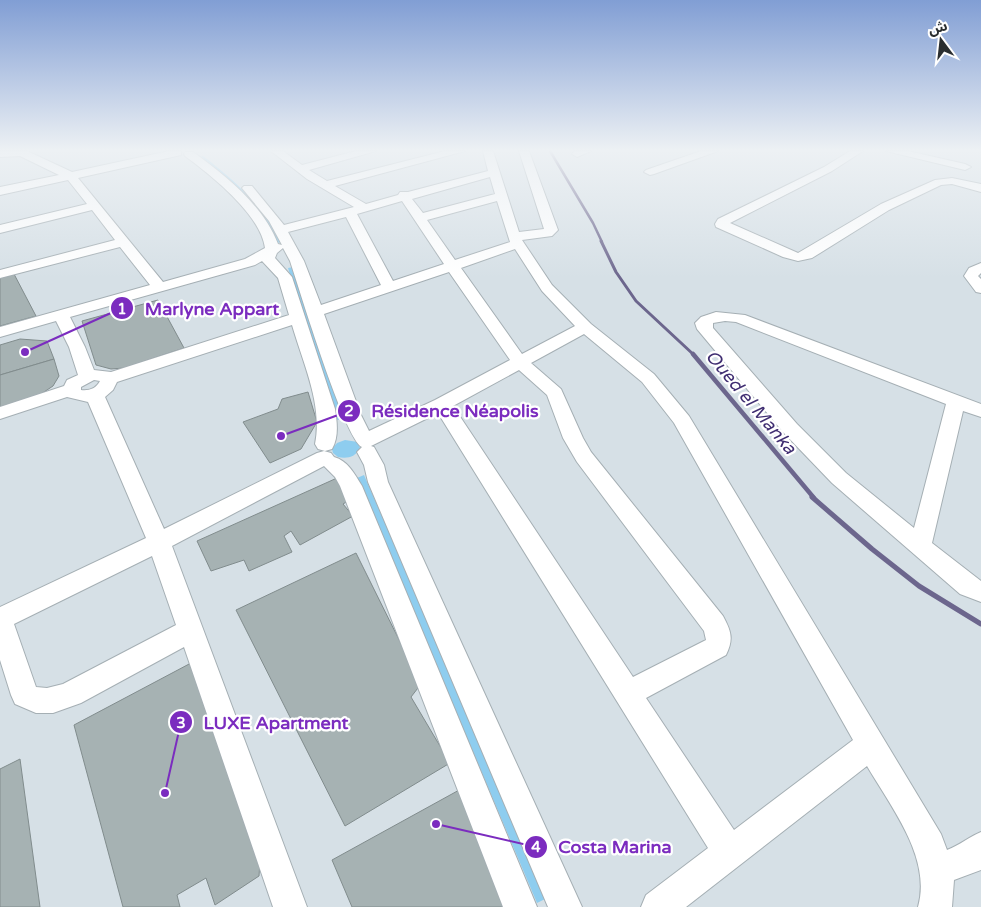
<svg xmlns="http://www.w3.org/2000/svg" width="981" height="907" viewBox="0 0 981 907" font-family="'Varela Round','Noto Sans Arabic',sans-serif">
<style>
.green{fill:#8ecdef}
.lines{fill:none;stroke-linecap:round;stroke-linejoin:round}
.stream-far3{stroke:#6c668d;stroke-width:2.5}
.stream-far2{stroke:#6c668d;stroke-width:3}
.stream-far1{stroke:#6c668d;stroke-width:4.5}
.stream{stroke:#6c668d;stroke-width:5}
.building{fill:#a6b2b3;stroke:#818c8d}
.minor-casing{stroke:#a5afb4;stroke-width:2}
.minor{fill:#fff;fill-rule:evenodd}
.labels{text-anchor:middle;dominant-baseline:central;stroke-width:4.5;stroke-linejoin:round;paint-order:stroke}
.water-label{font-size:18px;font-style:italic;fill:#3f2d71;stroke:#fff}
.leader{fill:none;stroke:#7b2cbf;stroke-width:2}
.callout-dot{fill:#7b2cbf;stroke:#fff;stroke-width:2}
.mark-label{font-size:15px;text-anchor:middle;font-weight:bold;fill:#fff}
.callout-label{font-size:18px;text-anchor:middle;font-weight:bold;fill:#7b2cbf;stroke:#fff;stroke-width:4.5;stroke-linejoin:round;paint-order:stroke}
</style>
<rect width="100%" height="100%" fill="#d6e0e6"/>
<g class="green">
<path d="M203,156C239,184 259,203 282,242L277,243L248,199L231,181L199,157Z"/>
<path d="M293,267L344,419L336,420L288,268Z"/>
<path d="M345,440L358,442L360,448C356,457 347,459 338,457L333,453L332,449L337,443Z"/>
<path d="M364,475L549,897L537,903L357,478Z"/>
</g>
<g class="lines">
<path class="stream-far3" d="M550,151L593,223L602,242"/>
<path class="stream-far2" d="M601,241L616,272L636,301L694,355"/>
<path class="stream-far1" d="M693,354L814,498"/>
<path class="stream" d="M812,497L872,549L919,586L981,624"/>
</g>
<g class="building">
<path d="M14,274L36,316L0,326V277Z"/>
<path d="M158,300L184,348L124,368L111,369L96,365L82,321Z"/>
<path d="M20,339L47,341L54,359L0,375V345Z"/>
<path d="M54,359L59,376L53,386L38,396L0,408V375Z"/>
<path d="M308,392L317,422L301,449L270,463L243,422L278,409L282,399Z"/>
<path d="M337,478L348,501L343,504L353,516L300,545L291,531L284,536L292,552L249,571L244,560L211,571L197,541Z"/>
<path d="M356,553L421,684L411,697L450,763L345,826L236,610Z"/>
<path d="M191,663L260,861L259,876L215,905L206,878L177,895L180,907H123L74,725Z"/>
<path d="M20,759L40,907H0V769Z"/>
<path d="M461,789L509,907H352L332,860Z"/>
</g>
<g class="lines">
<defs>
<g id="minor">
<path d="M0,151H27L72,172L169,151H181V155L78,178L163,282L245,259L265,248C261,215 211,175 185,156L184,154L185,152H193C226,176 263,205 278,244L282,245L269,221L242,188L244,186H252L284,225L354,207L307,179L271,151H283L302,165L356,151H376L309,170L327,181L445,151H465L335,186L366,204L398,195L400,192H408L488,171L483,151H493L519,232L544,229L519,151H529L558,230L552,236L522,240L552,285L591,324L654,374L689,416L941,834L947,850C960,845 969,837 981,832V870L954,880L952,907H918C932,858 891,807 867,766L686,907H641L646,895L708,848L438,413L371,446L374,447L384,465L388,482L582,907H548L368,482L364,465L357,452L362,447C345,440 299,288 290,261L283,248L277,253L275,258L292,277L335,409C337,422 339,437 332,449L325,451L318,449L315,444C323,405 303,363 292,325L117,382L113,390L105,397L164,529L317,453L324,451L331,453L334,457C348,461 354,473 362,486L537,907H503L340,486L335,477L324,466L172,546L307,907H273L184,647L81,703L53,713H36L15,704L11,695L0,660V607L146,538L88,402L67,397L0,419V407L64,386L67,380L78,375L69,347L56,321L0,337V327L150,285L120,247L0,278V270L115,240L92,210L0,233V225L87,204L68,180L0,195V187L59,175L20,156L0,157ZM490,177L495,194L423,213L412,199ZM402,201L444,264L393,281L357,214ZM497,201L510,242L455,260L427,220ZM346,217L381,285L321,305L304,261L288,232ZM515,249L542,291L575,326L522,354L461,268ZM262,261L278,278L289,315L111,372L94,370L85,347L70,317L255,265ZM449,272L510,360L435,400L369,431L361,415L324,314ZM584,334L642,382L674,423L853,740L734,830L646,698L726,655C734,639 731,631 723,616L591,452L583,438L561,389L531,363ZM519,370L547,395L563,438L577,462L704,631L706,640L633,677L453,406ZM94,380L100,381C96,389 88,391 81,390V387ZM152,556L176,625L63,684L47,688L36,687L14,624Z"/>
<path d="M574,151H591L577,157L572,154Z"/>
<path d="M701,151H718L654,174L650,175L644,172L646,170Z"/>
<path d="M850,151H863L832,171L730,223L798,253L881,204L935,180L952,178L981,184V192L952,184L941,185L889,210L812,258L798,261L783,257L716,227L715,224L718,219L824,167Z"/>
<path d="M886,151H908L965,164L971,167L965,170Z"/>
<path d="M981,263V273L978,276L981,279V293L976,292L964,276L969,268Z"/>
<path d="M716,312L745,315L981,404V417L963,411L932,543L981,581V602L960,594L832,483L783,432L697,329L695,323L701,317ZM725,321L736,322L946,404L914,528L846,473L797,424L713,328V323Z"/>
</g>
</defs>
<use href="#minor" class="minor-casing"/>
<use href="#minor" class="minor"/>
</g>
<linearGradient id="sky" x2="0" y2="1"><stop stop-color="#819ed4"/><stop offset="0.54" stop-color="#edf1f4"/><stop offset="1" stop-color="#edf1f4" stop-opacity="0"/></linearGradient>
<rect width="981" height="278" fill="url(#sky)"/>
<g class="labels">
<g class="water-label">
<text transform="translate(751 402) rotate(50)">Oued el Manka</text>
</g>
</g>
<path class="leader" d="M25 352L122 308M281 436L349 411M165 793L181 722M436 824L536 847"/>
<g class="callout-dot">
<circle cx="25" cy="352" r="5"/>
<circle cx="281" cy="436" r="5"/>
<circle cx="165" cy="793" r="5"/>
<circle cx="436" cy="824" r="5"/>
<circle cx="122" cy="308" r="12"/>
<circle cx="349" cy="411" r="12"/>
<circle cx="181" cy="722" r="12"/>
<circle cx="536" cy="847" r="12"/>
</g>
<g class="mark-label">
<text x="122" y="314">1</text>
<text x="349" y="416">2</text>
<text x="181" y="728">3</text>
<text x="536" y="852">4</text>
</g>
<g class="callout-label">
<text x="212" y="315">Marlyne Appart</text>
<text x="455" y="417">Résidence Néapolis</text>
<text x="276" y="729">LUXE Apartment</text>
<text x="615" y="853">Costa Marina</text>
</g>
<g transform="translate(941 40) rotate(345)" stroke="#ffffff" stroke-width="4" paint-order="stroke">
<path d="M0-4L9 19L0 12L-9 19Z" fill="#2a2e30"/>
<text y="-8" font-size="14" font-weight="bold" text-anchor="middle" fill="#2a2e30">ش</text>
</g>
</svg>
